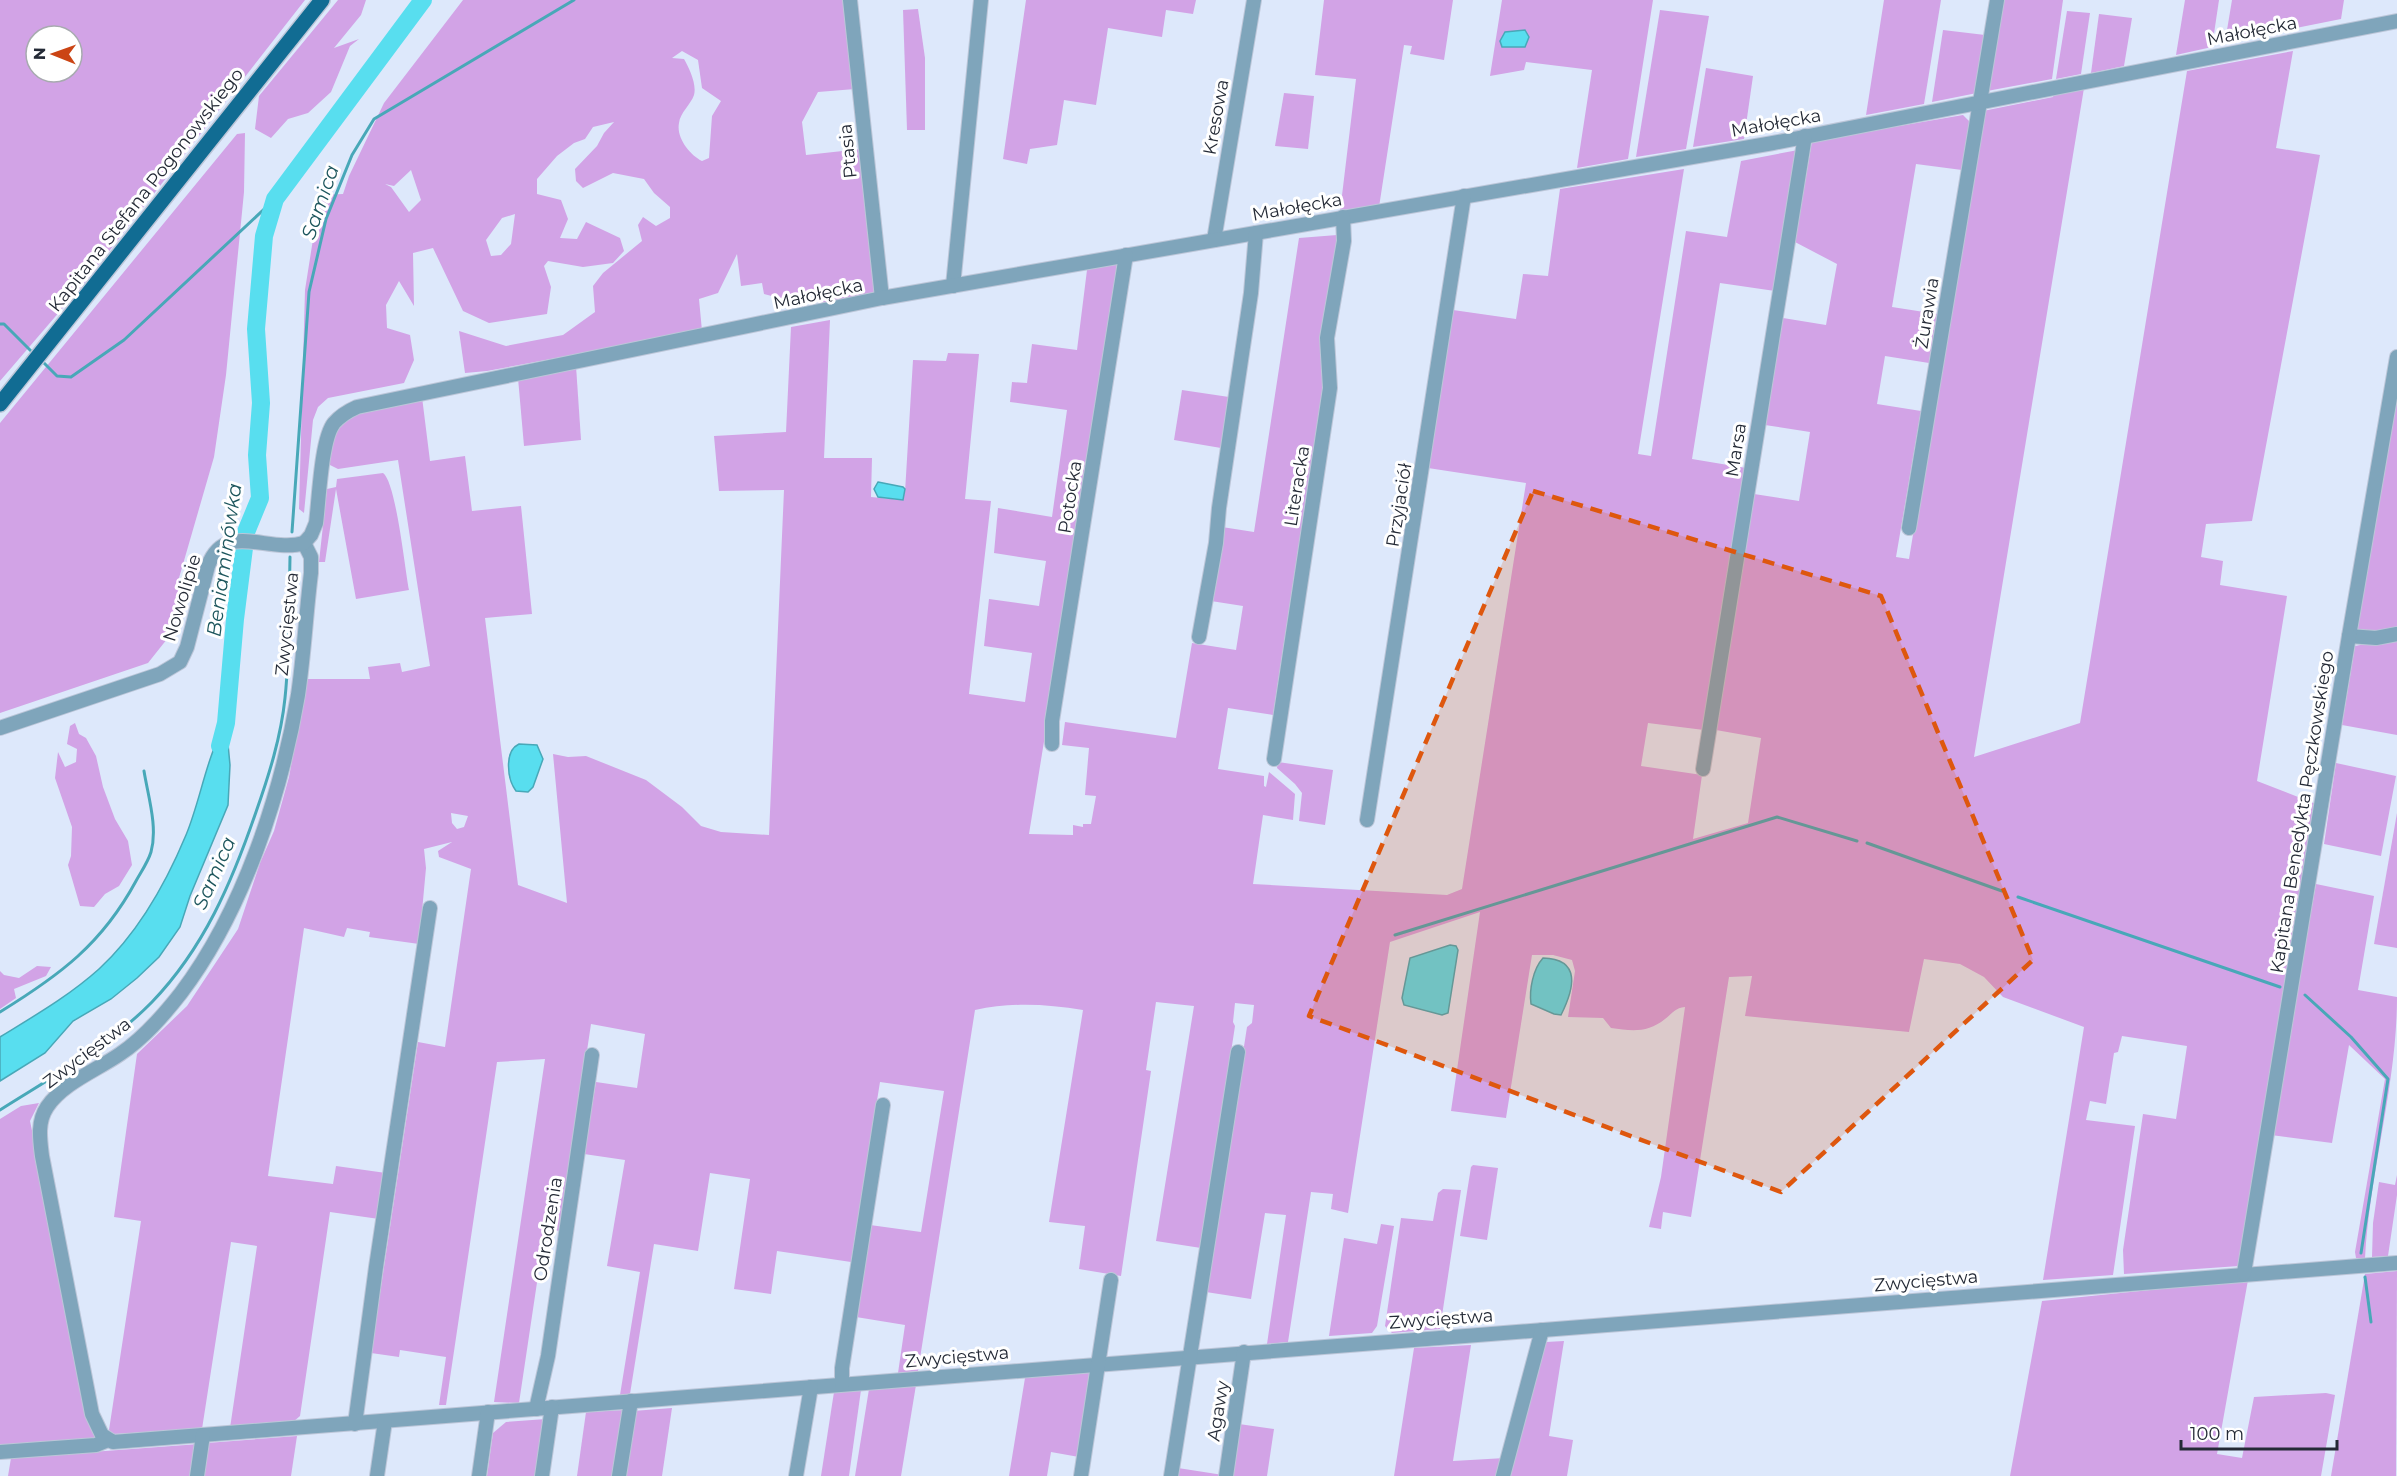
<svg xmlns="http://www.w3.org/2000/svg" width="2397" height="1476" viewBox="0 0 2397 1476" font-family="Montserrat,sans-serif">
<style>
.green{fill:#d2a3e6;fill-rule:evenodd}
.water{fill:#58deef;stroke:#48a8b8;stroke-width:1.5}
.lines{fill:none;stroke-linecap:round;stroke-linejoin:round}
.stream{stroke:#48a8b8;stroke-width:3}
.river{stroke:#58deef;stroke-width:18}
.minor-casing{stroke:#bcc6d8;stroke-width:16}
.major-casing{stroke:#bcc6d8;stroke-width:18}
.minor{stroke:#7fa5bb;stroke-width:14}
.major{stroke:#116c93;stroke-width:15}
.marked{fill:#de570e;fill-opacity:0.2;stroke:#de570e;stroke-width:4.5;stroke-dasharray:12 8;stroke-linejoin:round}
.labels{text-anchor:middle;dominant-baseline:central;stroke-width:6;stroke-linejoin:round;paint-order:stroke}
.street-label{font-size:18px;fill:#242a36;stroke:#fff}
.water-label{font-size:20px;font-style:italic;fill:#1d565d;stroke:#fff}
</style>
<rect width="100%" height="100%" fill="#dde8fb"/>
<g class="green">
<path d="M0,0H305L85,282L0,381ZM36,36H72V72H36Z"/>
<path d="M338,0H366L361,15L334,48L359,39L350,46L331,92L308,113L288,119L271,138L255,129L259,96Z"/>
<path d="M463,0H844L855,89L818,92L802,122L806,155L861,149L877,288L874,294L821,303L820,295L783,299L764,294L762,283L741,286L737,254L718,293L699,299L702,331L487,371L465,373L459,331L506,346L563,335L595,312L593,286L603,273L642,241L638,225L643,217L656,226L670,218V207L654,193L644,179L613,173L583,188L576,181L575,169L597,146L604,133L614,122L593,127L585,139L574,143L557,156L537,179V194L561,200L568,219L560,238L577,239L586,222L620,238L624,251L613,263L583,267L548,261L544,266L551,287L547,314L489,323L463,311L433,248L413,253L414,306L399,281L386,305L387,328L410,335L414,360L404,383L328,398L318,407L313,420L304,513L299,509L305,290L320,195L343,194L349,176L384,103ZM682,51L698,60L702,88L721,101L712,116L709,158L702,161C690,155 676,138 679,123C680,113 691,104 694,95C697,84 689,68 684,59L672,58ZM411,170L421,200L409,212L391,187L385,184L394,186ZM515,214L511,244L501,255L491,256L486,240L502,218Z"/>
<path d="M1026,0H1196L1193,14L1166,10L1162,37L1108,28L1096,105L1064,100L1057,145L1030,149L1027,164L1003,159Z"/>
<path d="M1324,0H1453L1444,60L1410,54L1412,46L1404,45L1379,207L1340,212L1356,79L1315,75Z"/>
<path d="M1502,0H1653L1628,159L1577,168L1592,70L1526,62L1524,70L1490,76Z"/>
<path d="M1884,0H1941L1924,104L1866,115Z"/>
<path d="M2000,0H2063L2052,79L1987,91Z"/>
<path d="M2185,0H2219L2212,47L2176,55Z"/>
<path d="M2232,0H2344L2341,19L2225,42Z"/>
<path d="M918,9L925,58V130H907L903,10Z"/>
<path d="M1660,10L1709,16L1686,149L1636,157Z"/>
<path d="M2067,11L2090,13L2081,74L2056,79Z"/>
<path d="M2099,14L2132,18L2124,66L2091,73Z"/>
<path d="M1943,30L1985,35L1977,93L1932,102Z"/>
<path d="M2293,51L2276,148L2320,155L2252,521L2206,524L2201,557L2223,561L2220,585L2287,596L2257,781L2316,804L2239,1266L2124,1274L2123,1250L2143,1114L2176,1119L2187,1046L2122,1036L2118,1052L2114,1053L2106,1104L2090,1101L2086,1120L2135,1126L2113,1275L2043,1280L2084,1027L2003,997L1984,977L1960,964L1924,959L1909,1032L1745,1016L1752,976L1729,977L1691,1217L1663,1212L1661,1229L1649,1227L1661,1177L1685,1007C1675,1008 1673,1013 1665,1019C1648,1033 1632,1031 1611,1028L1603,1018L1568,1017L1575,971L1572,960L1553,955H1532L1506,1118L1451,1111L1480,912L1390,942L1348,1213L1331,1209L1333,1194L1311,1192L1288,1342L1267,1344L1286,1215L1265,1213L1251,1299L1206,1292L1247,1027L1252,1023L1254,1005L1235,1003L1233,1022L1235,1026L1201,1248L1156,1241L1194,1006L1156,1002L1146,1070L1151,1071L1121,1276L1079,1269L1085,1226L1049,1222L1083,1010C1046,1004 1012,1002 975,1010L918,1371L898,1373L905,1325L856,1317L870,1225L921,1232L944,1091L880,1082L851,1262L777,1251L771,1294L734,1289L750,1179L710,1173L698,1251L654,1244L630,1394L620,1395L640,1272L607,1266L625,1160L584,1154L596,1082L637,1088L645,1034L591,1024L560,1231L545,1229L519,1403L494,1402L545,1059L497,1062L446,1405H439L446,1357L400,1350L399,1357L371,1353L418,1042L445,1047L471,869L439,857L438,851L452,842L424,849L426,868L419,944L369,937L370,932L347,928L344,937L304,928L268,1176L333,1184L336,1166L386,1173L379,1219L330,1212L300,1416L293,1422L230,1428L257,1246L231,1242L202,1429L114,1434L109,1430L141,1221L114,1217L137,1054L187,1006L238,929L260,863L274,831L289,777L307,679H370L368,667L400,663L402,672L430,666L398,460L338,469L330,465L329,461C330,453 330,441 334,434C347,406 395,403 422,397L430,461L465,456L472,511L521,506L532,614L485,618L518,885L567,903L553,754L568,757L586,756L646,780L682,807L701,826L721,832L769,835L784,490L719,491L714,436L786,432L791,327L830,320L824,458H872L871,497L902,500L905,492L913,360L946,361L948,353L979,354L965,499L991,501L969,694L1025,702L1032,653L984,646L989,599L1039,606L1046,561L994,553L998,508L1052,517L1067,410L1010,402L1012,382L1027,383L1032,344L1077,350L1087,270L1105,264H1117L1119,280L1029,834L1073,835V825L1083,827V824H1091L1096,796L1085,795L1089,748L1062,745L1065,722L1176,738L1192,643L1236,650L1243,606L1211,601L1222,527L1254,532L1299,238L1337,235L1326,367L1273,715L1228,708L1218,769L1264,776V786L1266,787L1269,772L1295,794L1293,820L1263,815L1253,884L1447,895L1462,889L1526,483L1428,468L1453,310L1516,319L1523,274L1548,276L1560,189L1684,169L1638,454L1651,456L1686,231L1727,237L1741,161L1798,150L1775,291L1720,283L1692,459L1746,468L1704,730L1648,723L1641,766L1702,775L1693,839L1748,823L1761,738L1716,730L1754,494L1799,501L1810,432L1765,425L1783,318L1826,325L1837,264L1795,242L1812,141L1963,115L1970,122L1962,170L1916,164L1892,307L1937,314L1929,363L1885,356L1877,404L1921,411L1896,557L1909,559L1983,111L2053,97L2054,93L2084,88L1974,757L2080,723L2187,71ZM451,813L468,816L464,827L457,829L452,823Z"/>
<path d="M1706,68L1753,76L1744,139L1693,147Z"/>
<path d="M1284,93L1314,96L1308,149L1275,146Z"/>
<path d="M245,133L244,192L226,375L214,457L179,578L175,629L148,663L0,713V423L237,134Z"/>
<path d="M576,366L581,440L524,446L518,378Z"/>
<path d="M1182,390L1229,397L1221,448L1174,440Z"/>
<path d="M2397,400V631L2360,632L2357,628Z"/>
<path d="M383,473C396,482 405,570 409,590L356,599L336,489L325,562H319L327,489L336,487L337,479Z"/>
<path d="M2397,638V735L2342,725L2355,646Z"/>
<path d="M75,723L79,734L86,738L96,756L103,787L115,819L128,841L132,865L119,886L105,894L94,907L80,906L68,865L71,856L72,827L55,778L58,752L65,767L76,762L77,749L67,744L70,726Z"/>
<path d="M1278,762L1333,770L1325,825L1299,821L1302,793L1295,784L1277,768Z"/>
<path d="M2336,763L2396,776L2381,856L2324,844Z"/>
<path d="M2397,813V948L2374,944Z"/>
<path d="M2316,884L2374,896L2358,990L2397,997C2397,1084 2370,1170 2365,1258H2356L2355,1252L2385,1079L2349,1045L2332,1143L2271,1135Z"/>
<path d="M37,966L51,967L46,976L14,989L16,998L0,1009V971L4,975L19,978Z"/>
<path d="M39,1103L30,1121L95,1438L0,1446V1119L21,1106Z"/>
<path d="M1473,1165L1498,1168L1487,1240L1460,1236L1471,1167Z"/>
<path d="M2397,1175V1195L2388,1256L2372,1257L2373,1223L2379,1182L2395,1185Z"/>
<path d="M1443,1189L1461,1190L1440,1329L1392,1333L1385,1326L1401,1218L1433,1221L1438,1193Z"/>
<path d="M1381,1224L1394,1226L1377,1326L1372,1333L1329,1336L1344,1238L1377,1244Z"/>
<path d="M2397,1271L2396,1476H2331L2365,1274Z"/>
<path d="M2248,1280L2217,1454L2242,1458L2254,1397L2326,1393L2335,1395L2321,1476H2010L2042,1301Z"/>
<path d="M1564,1341L1549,1436L1573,1440L1567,1476H1509L1546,1342Z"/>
<path d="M1471,1345L1453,1461L1505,1458L1500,1476H1394L1414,1348Z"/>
<path d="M1089,1371L1092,1376L1079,1457L1051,1452L1047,1476H1009L1025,1378Z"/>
<path d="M916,1385L901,1476H855L869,1389Z"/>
<path d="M861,1390L849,1476H821L834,1392Z"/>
<path d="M672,1408L662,1476H624L633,1411Z"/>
<path d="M625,1410L615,1476H577L586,1412Z"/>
<path d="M546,1419L538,1476H487L493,1433L506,1422Z"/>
<path d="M1239,1424L1274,1429L1267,1476H1231Z"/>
<path d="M297,1436L291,1476H202L207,1443Z"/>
<path d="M199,1444L194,1476H8L11,1458Z"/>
<path d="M1178,1468L1223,1475V1476H1177Z"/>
</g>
<g class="water">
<path d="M1525,30L1529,37L1525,47H1502L1500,41L1505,32Z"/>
<path d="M878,482L903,487L905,489L903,500L878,497L874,489Z"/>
<path d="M226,723L230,765L228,805L190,896L180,927L159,957L137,978L111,999L73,1021L45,1053L0,1081V1037C34,1016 69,996 99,969C137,934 166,883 186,835C201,799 206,757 226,723Z"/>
<path d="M519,744L537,745L543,759L533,787L528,792L516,791C507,779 504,751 519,744Z"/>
<path d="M1450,945L1456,946L1458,950L1448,1013L1442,1015L1404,1005L1402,998L1410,958Z"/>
<path d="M1543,958C1582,959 1574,989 1561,1015L1554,1014L1531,1004C1529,990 1533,969 1543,958Z"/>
</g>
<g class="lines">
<g class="stream">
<path d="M0,324H4L34,354"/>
<path d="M41,360L57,376L71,377L124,340L275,199"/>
<path d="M292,532L309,292L326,219L352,155L374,119L574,0"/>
<path d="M1867,843L2002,891"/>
<path d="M2018,897L2280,987"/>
<path d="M1395,935L1777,817L1857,841"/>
<path d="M2305,995L2351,1037L2388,1079L2361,1253"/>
<path d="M0,1012C60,975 102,944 136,881C141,872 148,862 151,852C158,827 148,796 144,771"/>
<path d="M0,1110C52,1077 109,1046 152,1002C204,948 232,882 256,812C269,775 281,737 285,698C290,651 289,604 290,557"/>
<path d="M2365,1277L2371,1322"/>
</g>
<path class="river" d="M220,746L226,723L235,619L246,532L260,498L257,455L261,403L256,329L264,236L275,199L423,0"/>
<defs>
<g id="minor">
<path d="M850,0L882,298"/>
<path d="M1214,240L1254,0"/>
<path d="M953,286L981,0"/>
<path d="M1909,528L1997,0"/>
<path d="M304,543L311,557V573C306,613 304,654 298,695C281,795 243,911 181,993C163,1016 144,1038 120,1054C97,1070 63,1083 47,1107C37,1122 40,1140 42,1156L92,1414L102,1435L113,1442L2397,1263"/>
<path d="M304,543L311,535L316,523C319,501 321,439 334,423C341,415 348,411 357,407L882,298L1773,143L2397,21"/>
<path d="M2349,636L2376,638L2397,634"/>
<path d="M1199,637L1216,543L1219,508L1251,293L1256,233"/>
<path d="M0,728L160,674L180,662L187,647L208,566C225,520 269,554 304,543"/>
<path d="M1052,744V721L1126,255"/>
<path d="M1274,759L1330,388L1327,338L1344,241L1343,217"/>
<path d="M1703,769L1805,136"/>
<path d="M1367,820L1464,196"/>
<path d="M2244,1273L2349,636L2397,357"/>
<path d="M842,1384V1368L883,1105"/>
<path d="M536,1409L548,1356L592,1055"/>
<path d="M355,1424L376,1267L430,908"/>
<path d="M0,1452L96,1445L108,1440"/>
<path d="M197,1476L203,1435"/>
<path d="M377,1476L385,1421"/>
<path d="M479,1476L488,1412"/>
<path d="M542,1476L552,1407"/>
<path d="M619,1476L631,1401"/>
<path d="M796,1476L811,1387"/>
<path d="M1081,1476L1111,1280"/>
<path d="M1171,1476L1238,1052"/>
<path d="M1226,1476L1244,1352"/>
<path d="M1503,1476L1542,1330"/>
</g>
<path id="major" d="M0,404L322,0"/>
</defs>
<use href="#minor" class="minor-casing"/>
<use href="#major" class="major-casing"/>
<use href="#minor" class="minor"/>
<use href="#major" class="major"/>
</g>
<path class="marked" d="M1533,491L1881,596L2033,960L1781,1192L1309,1016Z"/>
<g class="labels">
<g class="street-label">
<text transform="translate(2252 31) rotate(-11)">Małołęcka</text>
<text transform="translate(1216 117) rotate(-80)">Kresowa</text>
<text transform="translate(1776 123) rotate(-10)">Małołęcka</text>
<text transform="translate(848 151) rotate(-96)">Ptasia</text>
<text transform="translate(146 190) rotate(-52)">Kapitana Stefana Pogonowskiego</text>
<text transform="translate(1297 207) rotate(-10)">Małołęcka</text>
<text transform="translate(818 294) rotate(-12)">Małołęcka</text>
<text transform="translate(1927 313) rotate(-81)">Żurawia</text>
<text transform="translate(1736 450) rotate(-81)">Marsa</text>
<text transform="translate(1297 486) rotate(-81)">Literacka</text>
<text transform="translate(1070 497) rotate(-81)">Potocka</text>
<text transform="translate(1399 505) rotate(-81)">Przyjaciół</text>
<text transform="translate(182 598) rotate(-73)">Nowolipie</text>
<text transform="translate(287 624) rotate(-84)">Zwycięstwa</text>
<text transform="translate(2302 812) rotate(-81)">Kapitana Benedykta Pęczkowskiego</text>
<text transform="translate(87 1053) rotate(-37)">Zwycięstwa</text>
<text transform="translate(548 1229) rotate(-81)">Odrodzenia</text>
<text transform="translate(1926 1281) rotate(-5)">Zwycięstwa</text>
<text transform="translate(1441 1319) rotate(-4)">Zwycięstwa</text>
<text transform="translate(957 1357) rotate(-5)">Zwycięstwa</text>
<text transform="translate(1218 1411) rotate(-81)">Agawy</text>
</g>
<g class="water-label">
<text transform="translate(320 202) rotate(-71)">Samica</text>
<text transform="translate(224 560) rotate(-82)">Beniaminówka</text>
<text transform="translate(214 873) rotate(-66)">Samica</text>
</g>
</g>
<g transform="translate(54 54) rotate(271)"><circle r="28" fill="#ffffff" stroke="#a7aaaf" stroke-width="1.5"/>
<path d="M0-4.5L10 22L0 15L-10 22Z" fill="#cb4414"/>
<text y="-9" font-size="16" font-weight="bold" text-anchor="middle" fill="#242a36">N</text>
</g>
<path d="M2181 1440v9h156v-9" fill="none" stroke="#242a36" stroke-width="3"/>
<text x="2190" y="1440" font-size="18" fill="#242a36" stroke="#ffffff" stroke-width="4.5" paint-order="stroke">100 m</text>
</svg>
